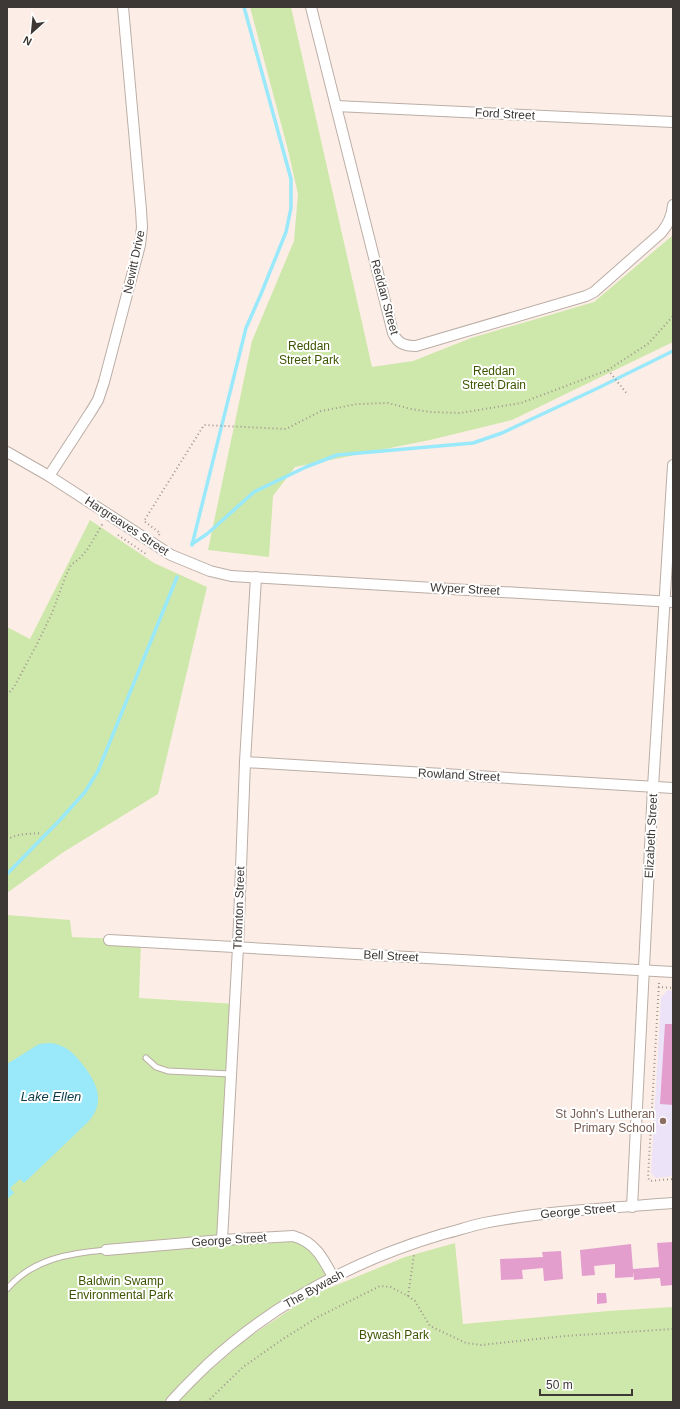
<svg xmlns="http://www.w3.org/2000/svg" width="680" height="1409" viewBox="0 0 680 1409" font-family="Helvetica,sans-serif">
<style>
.education{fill:#ece3f8}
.green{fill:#cee7aa}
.water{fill:#99e9fb}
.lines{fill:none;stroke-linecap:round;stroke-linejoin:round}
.stream{stroke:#99e9fb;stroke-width:3.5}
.building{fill:#e49ecd}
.service-casing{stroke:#bbaea6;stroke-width:7}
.minor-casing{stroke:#bbaea6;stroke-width:12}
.path{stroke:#9f9690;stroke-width:2;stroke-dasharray:1 3;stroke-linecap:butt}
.service{stroke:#fff;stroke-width:5}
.minor{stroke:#fff;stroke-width:10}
.education-dot{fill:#8d6e63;stroke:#fff;stroke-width:1.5}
.labels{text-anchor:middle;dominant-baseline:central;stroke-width:4;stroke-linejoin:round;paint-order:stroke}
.street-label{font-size:12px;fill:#3d3835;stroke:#fff}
.park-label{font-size:12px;fill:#3d5500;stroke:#fff}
.education-label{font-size:12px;fill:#785e54;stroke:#fff;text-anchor:end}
.water-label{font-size:13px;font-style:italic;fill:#083b45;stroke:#fff}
</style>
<rect width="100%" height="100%" fill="#fceee6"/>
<path class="education" d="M668,990L673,991V1176L656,1178L651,1173L661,997Z"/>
<g class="green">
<path d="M250,7H291L372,367L413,361L471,338L594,302L673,235V342L512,420L430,440L295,467L273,496L269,557L208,550L252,341L294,241L298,194L288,150Z"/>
<path d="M90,520L154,563L207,587L158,794L62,853L7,893V627L30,639Z"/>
<path d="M7,915L70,920L72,937L141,940L139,998L236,1004L223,1238H302L334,1275L280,1307L170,1402H7Z"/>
<path d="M455,1243L463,1324L608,1311L673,1307V1402H177L181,1396L246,1339L312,1295L405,1257Z"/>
</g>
<path class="water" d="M49,1043C65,1044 74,1053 83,1065C98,1084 106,1104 87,1123L24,1183L20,1179L10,1188L14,1193L7,1199V1064L39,1044Z"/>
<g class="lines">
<g class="stream">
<path d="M192,544L207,534L254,492L306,467L337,455L473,443L502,433L598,388L673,351"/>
<path d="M192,545L246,328L261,294L286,232L291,208V179L244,7"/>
<path d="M7,874L59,821L85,792L98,771L177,577"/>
</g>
</g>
<g class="building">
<path d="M665,1024H673V1105L660,1104Z"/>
<path d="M672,1242L673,1285L661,1286L660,1278L634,1280L633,1271V1277L615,1278V1264L594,1266L595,1275L582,1276L580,1250L631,1244L633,1269L659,1267L657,1243Z"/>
<path d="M561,1251L563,1279L544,1281L543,1268L522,1270L523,1279L501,1280L500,1259L543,1257L542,1252Z"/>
<path d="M597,1293H606L607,1303L597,1304Z"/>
</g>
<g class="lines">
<defs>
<g id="service">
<path d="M146,1058L156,1067L168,1071L231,1074"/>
<path d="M7,1289C32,1259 70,1253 106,1250"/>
</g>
<g id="minor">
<path d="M311,7L393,333C398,344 405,346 416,346L586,296L594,292L661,233C668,225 672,217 673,205"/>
<path d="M336,106L673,122"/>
<path d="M7,452L49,476L171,555L210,571L231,576L673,602"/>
<path d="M49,476L90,413L98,400L104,382L140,245L142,227L141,210L123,7"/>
<path d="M245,762L673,788"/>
<path d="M109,940L673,972"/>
<path d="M632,1207L653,787L673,465"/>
<path d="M222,1240L238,947L245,762L256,577"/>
<path d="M106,1250L222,1240L293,1236C315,1242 323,1258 333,1277"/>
<path d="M171,1402C182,1389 195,1377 207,1365C274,1303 355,1260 443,1234C456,1231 470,1226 484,1223C546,1211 610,1208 673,1203"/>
</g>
</defs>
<use href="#service" class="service-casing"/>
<use href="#minor" class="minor-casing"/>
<g class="path">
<path d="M608,370L628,395"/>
<path d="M118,535L146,554L147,553"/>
<path d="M159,535L160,533L144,521L204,425L286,429L321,411L357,404L388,403L411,409L430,412L460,413L521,403L608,370L649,343L673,316"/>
<path d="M7,695L14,687L37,644L52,613L66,575L71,565L79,559L87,550L102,525L104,526"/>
<path d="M7,840C16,833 31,834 41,833"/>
<path d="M659,983L648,1178L650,1181L673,1179"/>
<path d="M658,987L673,988"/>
<path d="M408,1296L414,1255"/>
<path d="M207,1402L243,1367L283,1339L318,1317L380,1286L391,1287L408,1296L415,1301L430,1326L466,1343L481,1345L565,1336L673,1329"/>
</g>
<use href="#service" class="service"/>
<use href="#minor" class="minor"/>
</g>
<circle class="education-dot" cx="663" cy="1121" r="4"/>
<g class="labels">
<g class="street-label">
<text transform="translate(505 114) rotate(3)">Ford Street</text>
<text transform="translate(134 262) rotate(-78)">Newitt Drive</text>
<text transform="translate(385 297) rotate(75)">Reddan Street</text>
<text transform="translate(127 526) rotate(33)">Hargreaves Street</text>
<text transform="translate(465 589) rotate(3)">Wyper Street</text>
<text transform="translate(459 775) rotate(3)">Rowland Street</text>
<text transform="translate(651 836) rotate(-87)">Elizabeth Street</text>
<text transform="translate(239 908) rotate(-88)">Thornton Street</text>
<text transform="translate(391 956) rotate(3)">Bell Street</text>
<text transform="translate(578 1211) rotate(-5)">George Street</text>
<text transform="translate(229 1240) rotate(-4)">George Street</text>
<text transform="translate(314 1289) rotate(-29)">The Bywash</text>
</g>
<g class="park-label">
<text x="309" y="346">Reddan<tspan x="309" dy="14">Street Park</tspan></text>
<text x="494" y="371">Reddan<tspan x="494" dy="14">Street Drain</tspan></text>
<text x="121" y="1281">Baldwin Swamp<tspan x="121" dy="14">Environmental Park</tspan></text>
<text x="394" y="1335">Bywash Park</text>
</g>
<g class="education-label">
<text x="655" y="1114">St John's Lutheran<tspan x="655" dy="14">Primary School</tspan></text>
</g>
<g class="water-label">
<text x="51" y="1096">Lake Ellen</text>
</g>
</g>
<rect width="680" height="1409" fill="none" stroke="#3d3835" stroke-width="16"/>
<g transform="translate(32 32) rotate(207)" stroke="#ffffff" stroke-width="3" paint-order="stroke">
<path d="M0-3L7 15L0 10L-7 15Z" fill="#3d3835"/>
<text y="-6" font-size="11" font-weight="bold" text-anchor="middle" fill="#3d3835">N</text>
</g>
<path d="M540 1389v6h92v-6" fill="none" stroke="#3d3835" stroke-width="2"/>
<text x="546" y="1389" font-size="12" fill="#3d3835" stroke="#ffffff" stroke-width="3" paint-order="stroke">50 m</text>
</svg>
